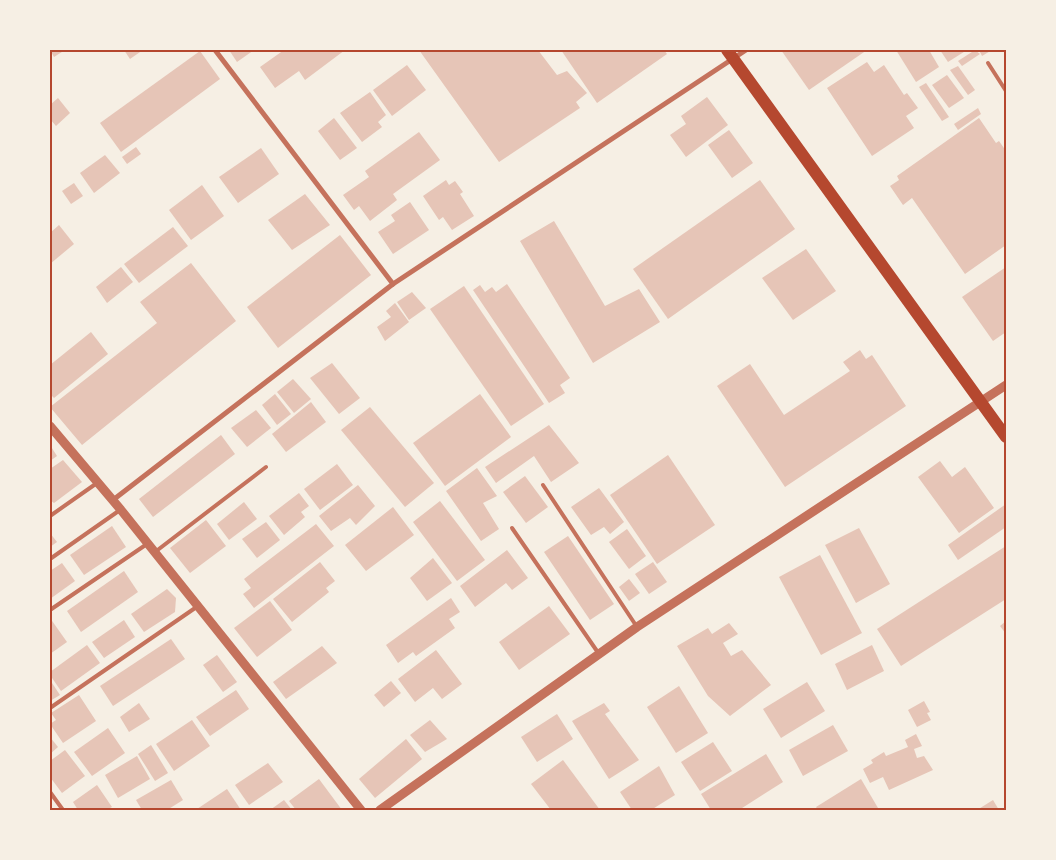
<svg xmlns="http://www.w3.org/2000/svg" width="1056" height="860" viewBox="0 0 1056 860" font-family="'Exo 2',sans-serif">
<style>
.building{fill:#e6c5b7}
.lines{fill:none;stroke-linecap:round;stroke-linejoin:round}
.service{stroke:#c5725c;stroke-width:4}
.minor{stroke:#c5725c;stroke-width:5}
.tertiary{stroke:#c5725c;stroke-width:9}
.primary{stroke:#b5482f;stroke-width:12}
.neatline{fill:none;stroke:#b5482f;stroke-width:2}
</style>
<rect width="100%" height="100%" fill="#f6efe4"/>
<g class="building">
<path d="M50,50H65L54,57Z"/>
<path d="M124,50H143L130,59Z"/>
<path d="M229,50H254L237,62Z"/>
<path d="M284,50H345L305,80L299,71L275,88L260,67Z"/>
<path d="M419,50H538L557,75L567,71L587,93L576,102L580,108L499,162Z"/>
<path d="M561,50H664L667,54L597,103Z"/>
<path d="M781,50H867L809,90Z"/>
<path d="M896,50H929L939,67L916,82Z"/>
<path d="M940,50H967L948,62Z"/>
<path d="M975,50L980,54L962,66L958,61Z"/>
<path d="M979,50H992L982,56Z"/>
<path d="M200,51L220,79L121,152L100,123Z"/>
<path d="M867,62L874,72L884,65L904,95L907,93L918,108L906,116L914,128L872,156L827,88Z"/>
<path d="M407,65L426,90L392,116L373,90Z"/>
<path d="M958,66L975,90L968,95L950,70Z"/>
<path d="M947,75L964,98L949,108L932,85Z"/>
<path d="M926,83L949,117L942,121L919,87Z"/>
<path d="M370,92L386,115L378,122L382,127L362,142L340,113Z"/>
<path d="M707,97L728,125L686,157L670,135L686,124L681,116Z"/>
<path d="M58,98L70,113L56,126L50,119V105Z"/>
<path d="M978,108L981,114L958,130L954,124Z"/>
<path d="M334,118L357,148L340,160L318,131Z"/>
<path d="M979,118L996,143L999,141L1006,151V245L965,274L912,198L903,205L890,186L899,180L897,176Z"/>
<path d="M729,130L753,163L732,178L708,145Z"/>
<path d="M419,132L440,160L393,194L397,200L370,221L359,206L354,210L343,195L369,177L365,171Z"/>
<path d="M136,147L141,154L127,164L122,157Z"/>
<path d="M261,148L279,174L238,203L219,177Z"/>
<path d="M105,155L120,173L94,193L80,173Z"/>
<path d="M446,180L449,185L455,181L463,192L460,194L474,216L452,230L443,217L439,220L423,196Z"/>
<path d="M760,180L795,229L668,319L633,269Z"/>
<path d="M74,183L83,196L71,204L62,191Z"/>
<path d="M202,185L224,216L191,240L169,210Z"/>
<path d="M305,194L330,225L292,250L268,220Z"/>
<path d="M410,202L429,230L393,254L378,232L395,221L391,215Z"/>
<path d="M554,221L605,306L639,289L660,322L593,363L520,241Z"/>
<path d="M59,225L74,244L50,264V233Z"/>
<path d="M173,227L188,246L139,283L124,264Z"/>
<path d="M340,235L371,275L278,348L247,307Z"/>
<path d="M806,249L836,291L793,320L762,278Z"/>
<path d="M191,263L236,321L82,445L50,407L157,323L140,302Z"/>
<path d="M121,267L133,282L107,303L96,287Z"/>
<path d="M1006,267V332L993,341L962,297Z"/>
<path d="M507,284L570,378L560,385L565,393L549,403L473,290L480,285L485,292L492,287L496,292Z"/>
<path d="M464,286L544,404L511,426L430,309Z"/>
<path d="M412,292L426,308L409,320L397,302Z"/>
<path d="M395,303L409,322L385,341L377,327L391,317L386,311Z"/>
<path d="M91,332L108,354L54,398L50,394V365Z"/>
<path d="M860,350L866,359L872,355L906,406L785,487L717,386L750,364L784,415L850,371L843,362Z"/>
<path d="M332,363L360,398L339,414L310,378Z"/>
<path d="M293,379L311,399L294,413L277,392Z"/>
<path d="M275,394L291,414L277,425L262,405Z"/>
<path d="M480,394L511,437L445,486L413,443Z"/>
<path d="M311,402L326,422L286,452L272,434Z"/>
<path d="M370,407L434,483L405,507L341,430Z"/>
<path d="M256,410L271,428L247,447L231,428Z"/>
<path d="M549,425L579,463L551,482L534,456L496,483L485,467Z"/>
<path d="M221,435L235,454L153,517L139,499Z"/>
<path d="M50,445L57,456L50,461Z"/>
<path d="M668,455L715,525L657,564L610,495Z"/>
<path d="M63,460L82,482L54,503L50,500V469Z"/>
<path d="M940,461L952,477L965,467L994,508L959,533L918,477Z"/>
<path d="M337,464L353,485L320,510L304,489Z"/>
<path d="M477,468L497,496L483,503L499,529L481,541L446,491Z"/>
<path d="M525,476L548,507L526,523L503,492Z"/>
<path d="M358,485L375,506L356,525L350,518L331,531L319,516Z"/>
<path d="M599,488L624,522L610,534L604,527L591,535L571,507Z"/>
<path d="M299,493L309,506L301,512L305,517L284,535L269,516Z"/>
<path d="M440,501L485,560L457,581L413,522Z"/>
<path d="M244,502L257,519L229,540L217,524Z"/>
<path d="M1006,504V527L958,560L948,545Z"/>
<path d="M393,507L414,535L366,571L345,545Z"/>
<path d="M206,520L226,546L190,573L170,548Z"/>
<path d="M266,522L280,540L257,558L242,539Z"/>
<path d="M316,524L334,546L254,608L243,594L251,588L244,579Z"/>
<path d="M112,526L126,547L84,575L70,555Z"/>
<path d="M859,528L890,584L856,603L825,545Z"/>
<path d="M627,529L646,556L629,569L609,542Z"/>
<path d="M50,533L57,542L50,547Z"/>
<path d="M568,536L614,604L590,620L544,552Z"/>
<path d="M1006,546V599L901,666L877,629Z"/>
<path d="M507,550L528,578L512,590L506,583L475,607L460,586Z"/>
<path d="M820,555L862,633L821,655L779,577Z"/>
<path d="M433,558L452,583L427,601L410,578Z"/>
<path d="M320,562L335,581L326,588L329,592L292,622L273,599Z"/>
<path d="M653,562L667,582L649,594L635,574Z"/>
<path d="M62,563L75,581L50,599V571Z"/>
<path d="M124,571L138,592L81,632L67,611Z"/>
<path d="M629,579L640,593L629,601L619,587Z"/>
<path d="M167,589L176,598L175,612L144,632L131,614Z"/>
<path d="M451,598L460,612L449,619L455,628L416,656L413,652L398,663L386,645Z"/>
<path d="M270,601L292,630L257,657L234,628Z"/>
<path d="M549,606L570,634L519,670L499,642Z"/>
<path d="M50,618L67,642L50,654Z"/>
<path d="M124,620L135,637L104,658L92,642Z"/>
<path d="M1006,621V634L1000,626Z"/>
<path d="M729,623L738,634L723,643L731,656L742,650L771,685L730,716L708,696L677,646L708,628L712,634Z"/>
<path d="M171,639L185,659L113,706L100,686Z"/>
<path d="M87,645L100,663L61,691L50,675V672Z"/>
<path d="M872,645L884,671L847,690L835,664Z"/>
<path d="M322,646L337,663L286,699L273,682Z"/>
<path d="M436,650L462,684L442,699L433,688L415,702L398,679Z"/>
<path d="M217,655L237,682L223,692L203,665Z"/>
<path d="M50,680L60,695L50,701Z"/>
<path d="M391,681L401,693L384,707L374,695Z"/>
<path d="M807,682L825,711L781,738L763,709Z"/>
<path d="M679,686L708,733L676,753L647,707Z"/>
<path d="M236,690L249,709L210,736L196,717Z"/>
<path d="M79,695L96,721L63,743L50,724L56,720L51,713Z"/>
<path d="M924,701L930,712L927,713L931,720L917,727L908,710Z"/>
<path d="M139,703L150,719L129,732L120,717Z"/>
<path d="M604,703L610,711L605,714L639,760L609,779L572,721Z"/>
<path d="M557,714L573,739L537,762L521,737Z"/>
<path d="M192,720L210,746L174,771L156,744Z"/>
<path d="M430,720L447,739L425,752L410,735Z"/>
<path d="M833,725L848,751L803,776L789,750Z"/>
<path d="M108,728L125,753L92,776L74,752Z"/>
<path d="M916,734L922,746L914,749L917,758L924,756L933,770L889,790L883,777L870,783L863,769L873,763L871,760L884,752L886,756L908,747L905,740Z"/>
<path d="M50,737L58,747L50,754Z"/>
<path d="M406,739L422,759L375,798L359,779Z"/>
<path d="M713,742L732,771L700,791L681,762Z"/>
<path d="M151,745L168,773L155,781L138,754Z"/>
<path d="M65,750L85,776L62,793L50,777V761Z"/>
<path d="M766,754L783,782L739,810H711L701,794Z"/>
<path d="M137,756L150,779L118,798L105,775Z"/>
<path d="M563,760L600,810H551L531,784Z"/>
<path d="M268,763L283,782L249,805L235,785Z"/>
<path d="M659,766L675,795L651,810H632L620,792Z"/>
<path d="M319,779L342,810H296L289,801Z"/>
<path d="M861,779L878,808L875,810H818L816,807Z"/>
<path d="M171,780L183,800L167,810H142L136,800Z"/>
<path d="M97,785L112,807L106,810H78L73,802Z"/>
<path d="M227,789L241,810H198L197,809Z"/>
<path d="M284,800L292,810H270Z"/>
<path d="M993,800L999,810H977Z"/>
</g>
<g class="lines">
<g class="service">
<path d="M988,63L1006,91"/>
<path d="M543,485L637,627"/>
<path d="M50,516L97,483"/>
<path d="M512,528L599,654"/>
<path d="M155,552L266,467"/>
<path d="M50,559L120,510"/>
<path d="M50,610L147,544"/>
<path d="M50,708L198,606"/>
<path d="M50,792L63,810"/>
</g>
<g class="minor">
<path d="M215,50L393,284"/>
<path d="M113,500L393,284L746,50"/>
</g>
<g class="tertiary">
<path d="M50,426L121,510L361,810"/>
<path d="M380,810L637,627L1006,385"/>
</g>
<path class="primary" d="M727,50L1006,437"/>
</g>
<rect width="1056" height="860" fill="none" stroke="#f6efe4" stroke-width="102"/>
<rect x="51" y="51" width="954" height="758" class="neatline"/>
</svg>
